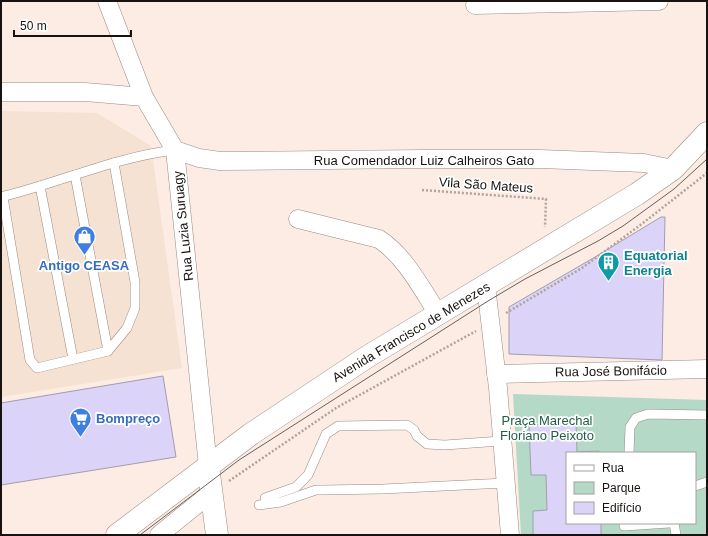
<svg xmlns="http://www.w3.org/2000/svg" width="708" height="536" viewBox="0 0 708 536" font-family="Helvetica,sans-serif">
<style>
.commercial{fill:#f5e2d2}
.green{fill:#b5d9c7;fill-rule:evenodd}
.building{fill:#dcd3f9;stroke:#a19eac}
.lines{fill:none;stroke-linecap:round;stroke-linejoin:round}
.service-casing{stroke:#998b83;stroke-width:10}
.minor-casing{stroke:#998b83;stroke-width:19}
.tertiary-casing{stroke:#998b83;stroke-width:23}
.path{stroke:#b0a49d;stroke-width:2.5;stroke-dasharray:2 2;stroke-linecap:butt}
.service{stroke:#fff;stroke-width:9}
.minor{stroke:#fff;stroke-width:18}
.tertiary{stroke:#fff;stroke-width:22}
.tram{stroke:#69605b;stroke-width:1}
.labels{text-anchor:middle;dominant-baseline:central;stroke-width:3.5;stroke-linejoin:round;paint-order:stroke}
.street-label{font-size:13px;fill:#181310;stroke:#fff}
.culture-label{font-size:13px;font-weight:bold;fill:#0d838f;stroke:#fff;text-anchor:start}
.shop-label{font-size:13px;font-weight:bold;fill:#366cbe;stroke:#fff}
.park-label{font-size:13px;fill:#1f5e45;stroke:#fff}
</style>
<rect width="100%" height="100%" fill="#fcece3"/>
<path class="commercial" d="M1,111L97,113L151,146L182,368L1,397Z"/>
<path class="green" d="M513,394L707,400V535H521ZM567,453H695V523H567Z"/>
<g class="building">
<path d="M661,217H665L662,360L509,354V307L595,257Z"/>
<path d="M163,376L176,457L1,485V403Z"/>
<path d="M576,423L577,452L599,451V453H567V523H601V535H533V511L547,510L546,475H531L529,425Z"/>
</g>
<g class="lines">
<defs>
<g id="service">
<path d="M75,175L108,351"/>
<path d="M40,186L73,359"/>
<path d="M1,197C59,183 115,157 175,150"/>
<path d="M3,197L30,360L37,368L108,351L127,328L135,308V282L114,163"/>
<path d="M629,453L630,427L636,418L648,414L707,415"/>
<path d="M695,486L707,482"/>
<path d="M265,498L296,487L308,475L326,434L338,426L407,425L414,430L417,436L427,444L445,445L501,441"/>
<path d="M259,505L281,502L316,490H322L383,489L505,483"/>
<path d="M674,523L676,535"/>
<path d="M624,526L669,523"/>
</g>
<g id="minor">
<path d="M107,1L144,97L175,150L208,466"/>
<path d="M475,5L659,1"/>
<path d="M1,92H85L144,97"/>
<path d="M175,150L199,158L220,161L423,159H540L644,163L673,169"/>
<path d="M298,219L379,239C405,256 422,289 438,314"/>
<path d="M486,286L498,388L510,535"/>
<path d="M496,374L707,369"/>
<path d="M159,535L211,493"/>
</g>
<g id="tertiary">
<path d="M208,466L217,535"/>
<path d="M117,535L251,434L367,357L637,194L673,169L707,133"/>
</g>
</defs>
<use href="#service" class="service-casing"/>
<use href="#minor" class="minor-casing"/>
<use href="#tertiary" class="tertiary-casing"/>
<g class="path">
<path d="M422,190L546,199L545,227"/>
<path d="M506,313L582,268L643,223L707,173"/>
<path d="M229,481L336,408L476,331"/>
</g>
<use href="#service" class="service"/>
<use href="#minor" class="minor"/>
<use href="#tertiary" class="tertiary"/>
<path class="tram" d="M140,535L239,460L488,301L525,279L598,241L623,226L674,189L707,159"/>
</g>
<defs>
<symbol id="shop-pin" viewBox="-11 -11 22 30"><path d="M0 17L-7.5 6A9.5 9.5 0 1 1 7.5 6Z" fill="#3f7fe0" stroke="#fff"/><path d="M-5-2.5h2.3a2.7 3.5 0 0 1 5.4 0H5L5.5 6h-11ZM-1.5-2.5h3a1.5 2.3 0 0 0-3 0Z" fill="#fff"/></symbol>
<symbol id="building-pin" viewBox="-11 -11 22 30"><path d="M0 17L-7.5 6A9.5 9.5 0 1 1 7.5 6Z" fill="#0f9aa8" stroke="#fff"/><path d="M-4-6H4V6H1V3H-1V6H-4ZM-2.5-4.3h1.7v1.8h-1.7ZM.8-4.3h1.7v1.8H.8ZM-2.5-1h1.7V.8h-1.7ZM.8-1h1.7V.8H.8Z" fill="#fff"/></symbol>
<symbol id="supermarket-pin" viewBox="-11 -11 22 30"><path d="M0 17L-7.5 6A9.5 9.5 0 1 1 7.5 6Z" fill="#3f7fe0" stroke="#fff"/><path d="M-6-5.5h2.5l.6 2H6L4.5 2H-2.5L-4.4-4H-6ZM-1.5 3.2a1.3 1.3 0 1 0 .1 0ZM3 3.2a1.3 1.3 0 1 0 .1 0Z" fill="#fff"/></symbol>
</defs>
<g fill-rule="evenodd">
<use href="#shop-pin" x="72" y="224" width="25" height="34"/>
<use href="#building-pin" x="596" y="250" width="25" height="34"/>
<use href="#supermarket-pin" x="68" y="406" width="25" height="34"/>
</g>
<g class="labels">
<g class="street-label">
<text x="424" y="160">Rua Comendador Luiz Calheiros Gato</text>
<text transform="translate(486 185) rotate(4)">Vila São Mateus</text>
<text transform="translate(183 226) rotate(-96)">Rua Luzia Suruagy</text>
<text transform="translate(411 332) rotate(-31)">Avenida Francisco de Menezes</text>
<text transform="translate(611 371) rotate(-1)">Rua José Bonifácio</text>
</g>
<g class="culture-label">
<text x="624" y="255">Equatorial<tspan x="624" dy="15">Energia</tspan></text>
</g>
<g class="shop-label">
<text x="84" y="265">Antigo CEASA</text>
<text x="96" y="418" text-anchor="start">Bompreço</text>
</g>
<g class="park-label">
<text x="547" y="420">Praça Marechal<tspan x="547" dy="15">Floriano Peixoto</tspan></text>
</g>
</g>
<rect width="708" height="536" fill="none" stroke="#181310" stroke-width="4"/>
<rect x="566" y="452" width="130" height="72" fill="#ffffff" stroke="#a3a19f"/>
<rect x="574" y="465" width="20" height="6" fill="#ffffff" stroke="#a3a19f"/>
<text x="602" y="472" font-size="12" fill="#181310">Rua</text>
<rect x="574" y="482" width="20" height="12" fill="#b5d9c7" stroke="#a3a19f"/>
<text x="602" y="492" font-size="12" fill="#181310">Parque</text>
<rect x="574" y="502" width="20" height="12" fill="#dcd3f9" stroke="#a3a19f"/>
<text x="602" y="512" font-size="12" fill="#181310">Edifício</text>
<path d="M14 30v6h117v-6" fill="none" stroke="#181310" stroke-width="2"/>
<text x="20" y="30" font-size="12" fill="#181310" stroke="#ffffff" stroke-width="3" paint-order="stroke">50 m</text>
</svg>
